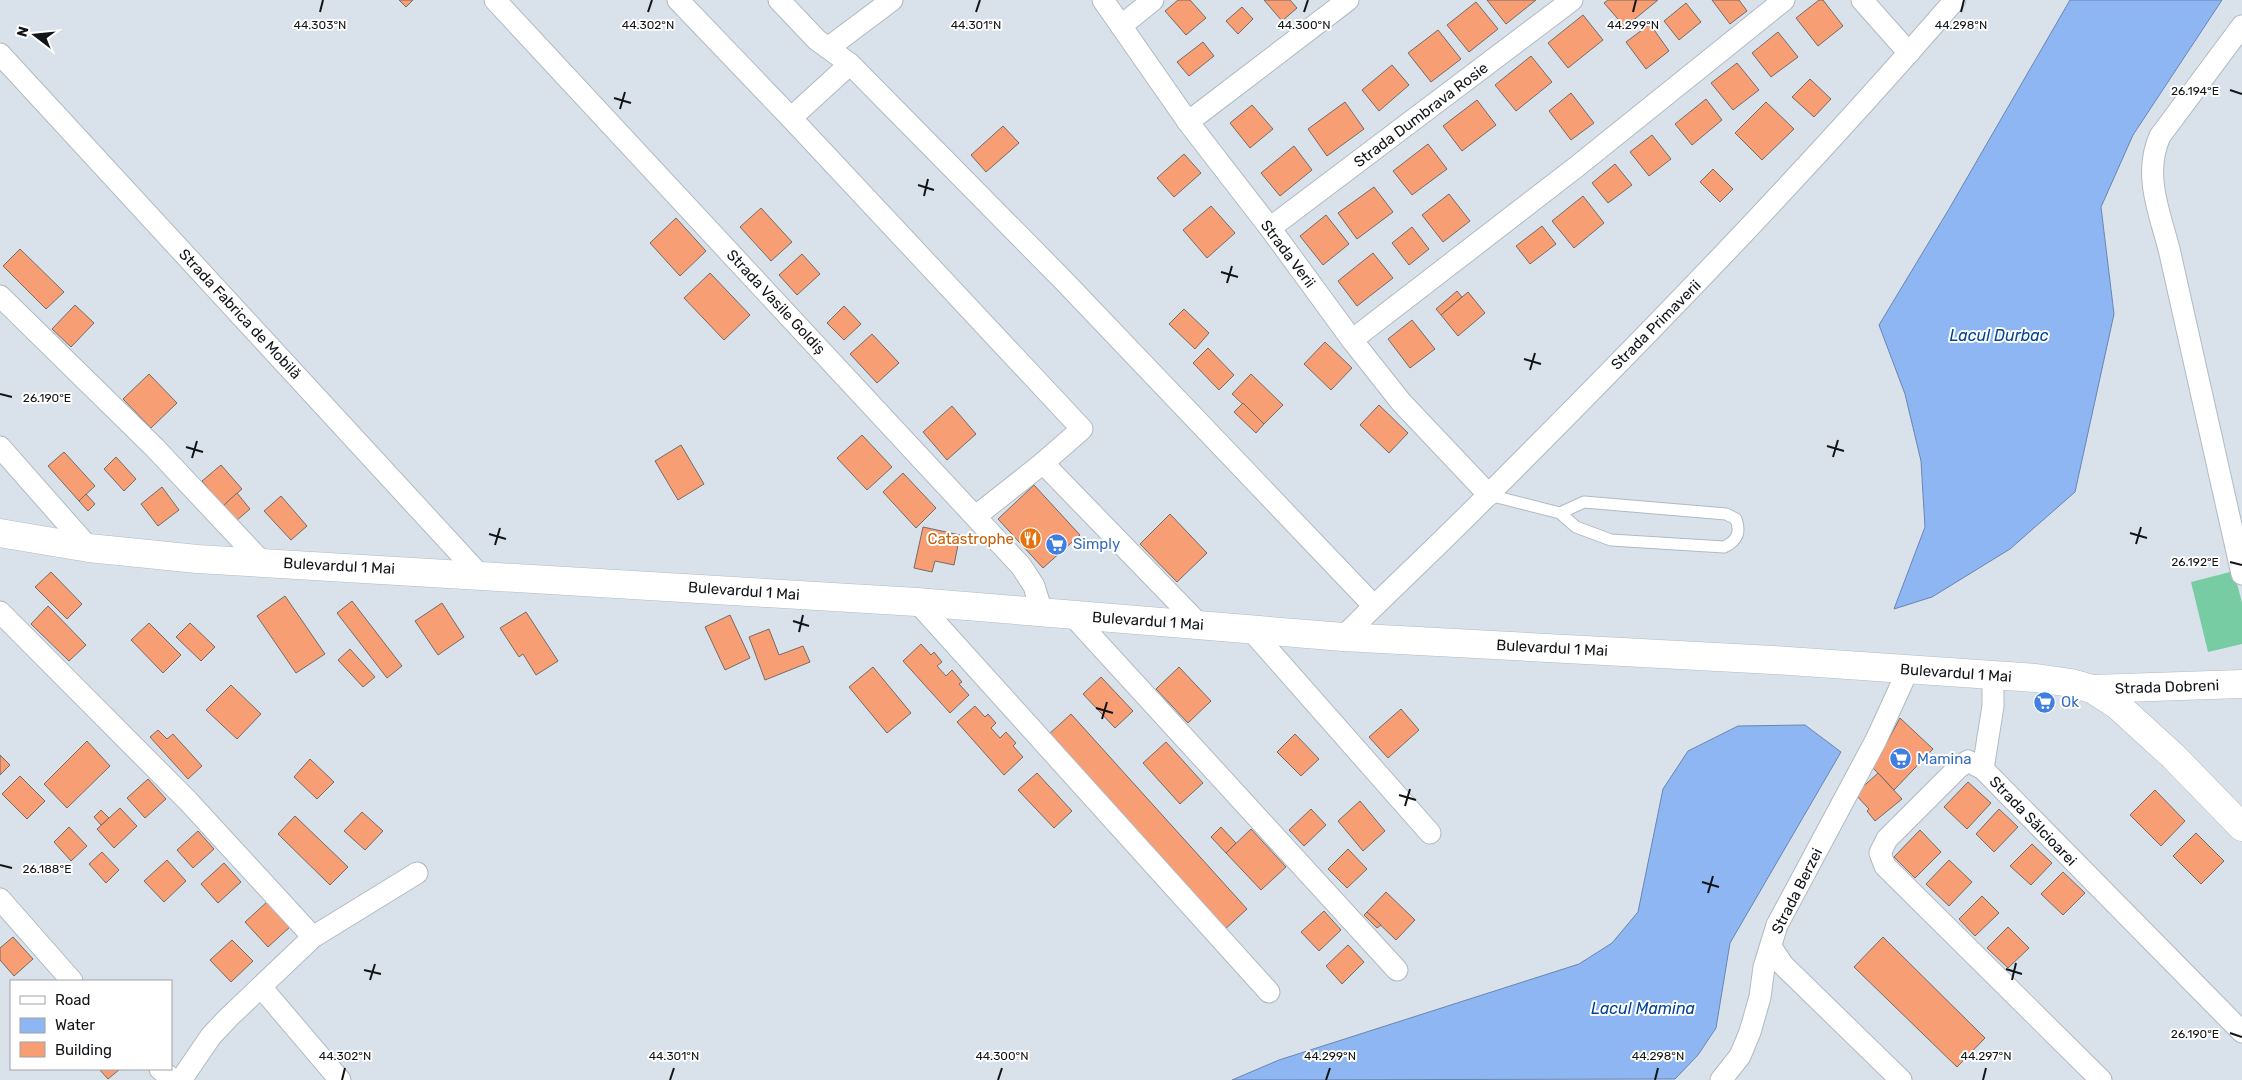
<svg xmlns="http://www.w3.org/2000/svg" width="2242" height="1080" viewBox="0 0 2242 1080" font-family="Rubik,sans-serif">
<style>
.green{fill:#78cca3}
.water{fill:#8db6f2;stroke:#6886b1}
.building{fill:#f89e74;stroke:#756b66}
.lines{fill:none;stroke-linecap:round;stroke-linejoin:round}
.lane-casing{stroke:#b1bac2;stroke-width:13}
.street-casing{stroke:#b1bac2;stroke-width:23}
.secondary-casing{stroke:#b1bac2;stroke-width:29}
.lane{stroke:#fff;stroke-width:11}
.street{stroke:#fff;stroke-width:21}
.secondary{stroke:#fff;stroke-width:28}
.ticks{fill:none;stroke:#121518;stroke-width:2}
.labels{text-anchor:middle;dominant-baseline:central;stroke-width:4;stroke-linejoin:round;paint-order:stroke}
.street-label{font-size:15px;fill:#121518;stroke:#fff}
.food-label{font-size:15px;fill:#c56008;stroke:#fff;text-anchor:end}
.shop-label{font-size:15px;fill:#366cbe;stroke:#fff;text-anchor:start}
.water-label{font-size:16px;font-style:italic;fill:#004398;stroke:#fff}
.ticks-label{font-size:12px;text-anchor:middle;fill:#121518;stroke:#fff;stroke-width:4;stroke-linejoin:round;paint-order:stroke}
</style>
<rect width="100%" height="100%" fill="#d9e2eb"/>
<path class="green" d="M2234,571L2242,603V644L2208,652L2191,582Z"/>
<g class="water">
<path d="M2070,0H2222L2133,135L2101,207L2114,314L2075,492L2010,549L1932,597L1894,609L1925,527L1921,461L1905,394L1879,325L1949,209Z"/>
<path d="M1805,725L1841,752L1730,943L1716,1028L1698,1055L1675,1079L1232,1080L1279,1060L1579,964L1612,943L1638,912L1663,789L1688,751L1738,726Z"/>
</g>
<g class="building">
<path d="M399,0H413L406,7Z"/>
<path d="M1178,0H1190L1206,18L1186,35L1165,11Z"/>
<path d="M1264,0H1290L1297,8L1282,21Z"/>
<path d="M1487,0H1536L1506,24Z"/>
<path d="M1608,0H1658L1625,27L1604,3Z"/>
<path d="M1712,0H1739L1747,11L1730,24Z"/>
<path d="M1819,0H1823L1843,26L1818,46L1796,18Z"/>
<path d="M1476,2L1498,29L1469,52L1447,25Z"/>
<path d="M1686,3L1701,22L1679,40L1664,21Z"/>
<path d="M1242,7L1253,19L1238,34L1226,21Z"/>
<path d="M1583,15L1603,40L1568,68L1548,43Z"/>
<path d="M1650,24L1669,51L1646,69L1626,42Z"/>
<path d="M1438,30L1461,59L1431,82L1408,53Z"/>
<path d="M1778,32L1798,57L1771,77L1752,53Z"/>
<path d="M1203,42L1214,56L1189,76L1177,62Z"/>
<path d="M1531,56L1552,82L1516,111L1495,85Z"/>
<path d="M1737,63L1759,90L1733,110L1711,83Z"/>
<path d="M1392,65L1409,85L1379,111L1362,90Z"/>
<path d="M1810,79L1831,99L1814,117L1792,97Z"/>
<path d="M1571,93L1594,123L1571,140L1549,111Z"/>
<path d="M1706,99L1722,120L1692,145L1675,124Z"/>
<path d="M1477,100L1496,125L1462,151L1443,126Z"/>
<path d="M1345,102L1364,129L1327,156L1308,129Z"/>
<path d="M1766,102L1794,129L1762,160L1735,133Z"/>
<path d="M1252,105L1273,129L1250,148L1230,123Z"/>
<path d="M1003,126L1019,143L986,172L971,155Z"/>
<path d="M1652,135L1671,159L1649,176L1630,152Z"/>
<path d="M1428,144L1447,169L1412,195L1393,171Z"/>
<path d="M1294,146L1312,170L1280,196L1261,173Z"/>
<path d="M1184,154L1201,173L1174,197L1157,178Z"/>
<path d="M1615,164L1632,185L1608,203L1592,183Z"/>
<path d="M1713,169L1733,189L1720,202L1700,182Z"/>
<path d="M1374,187L1393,212L1357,239L1338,213Z"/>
<path d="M1449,194L1470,221L1443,242L1422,215Z"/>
<path d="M1583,196L1604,223L1574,248L1552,221Z"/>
<path d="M1211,206L1235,233L1207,258L1183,230Z"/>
<path d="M761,208L792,242L771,261L740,227Z"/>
<path d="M1326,215L1349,244L1323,265L1300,236Z"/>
<path d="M676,218L706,251L680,276L650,243Z"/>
<path d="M1542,226L1556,244L1530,264L1516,246Z"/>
<path d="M1412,227L1429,249L1409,265L1392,243Z"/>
<path d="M20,249L64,292L46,309L3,266Z"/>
<path d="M1373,253L1393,278L1357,306L1338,281Z"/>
<path d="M802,254L820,274L797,295L779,275Z"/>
<path d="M710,273L750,315L724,340L684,298Z"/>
<path d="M1457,291L1462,297L1441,315L1436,309Z"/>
<path d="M1468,292L1485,313L1458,336L1441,315Z"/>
<path d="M75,305L94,323L71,347L52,329Z"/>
<path d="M844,306L861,324L844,340L827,323Z"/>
<path d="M1184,309L1209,333L1195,349L1169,324Z"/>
<path d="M1412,320L1435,349L1410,368L1388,339Z"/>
<path d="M872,334L899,363L877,383L850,354Z"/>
<path d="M1325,342L1352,368L1331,390L1304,364Z"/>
<path d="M1208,348L1234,375L1219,390L1193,363Z"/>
<path d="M149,374L177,403L151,428L123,399Z"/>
<path d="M1251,374L1283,405L1264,424L1232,394Z"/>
<path d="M1243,403L1264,424L1256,433L1234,412Z"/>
<path d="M1379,405L1408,433L1389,453L1360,425Z"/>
<path d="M952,406L976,434L947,460L923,432Z"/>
<path d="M862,435L892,467L867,490L837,458Z"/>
<path d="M681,445L704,484L678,500L655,461Z"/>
<path d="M64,452L95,486L79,501L48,466Z"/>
<path d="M116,457L136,479L124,491L104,469Z"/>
<path d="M221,465L242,489L223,506L202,481Z"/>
<path d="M903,473L936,508L916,528L883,492Z"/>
<path d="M1034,485L1080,535L1043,568L998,519Z"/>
<path d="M162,487L179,510L158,526L141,504Z"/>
<path d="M237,493L250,509L236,521L223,506Z"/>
<path d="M86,494L95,504L88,511L79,501Z"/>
<path d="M281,496L307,526L291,540L264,511Z"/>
<path d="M1170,514L1207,553L1177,582L1140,544Z"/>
<path d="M923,527L960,535L954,565L935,561L932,572L914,568Z"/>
<path d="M51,572L82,604L67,619L35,587Z"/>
<path d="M285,596L325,654L296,673L257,616Z"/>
<path d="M352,601L402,666L387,678L337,613Z"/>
<path d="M442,603L464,637L438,655L415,621Z"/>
<path d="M48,606L86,645L69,661L31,624Z"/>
<path d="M526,612L558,661L536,675L523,654L519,657L500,628Z"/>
<path d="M730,615L750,658L725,670L705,627Z"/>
<path d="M149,623L181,655L163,673L131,640Z"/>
<path d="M190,623L215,647L201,661L176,637Z"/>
<path d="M769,629L779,655L803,646L810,662L765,680L749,637Z"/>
<path d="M921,644L931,655L934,652L942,662L937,666L946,676L952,670L962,682L959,684L969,695L950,713L903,661Z"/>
<path d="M350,649L375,677L363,687L338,660Z"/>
<path d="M873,667L911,713L887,733L849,687Z"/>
<path d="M1179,667L1211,701L1188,723L1156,689Z"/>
<path d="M1101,677L1133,711L1115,728L1083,694Z"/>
<path d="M231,685L261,714L237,739L206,710Z"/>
<path d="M975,706L985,717L988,714L996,723L991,728L1000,738L1006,732L1016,743L1013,746L1023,757L1004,775L957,722Z"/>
<path d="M1401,709L1419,730L1388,758L1369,737Z"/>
<path d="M1071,714L1247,909L1223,931L1047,736Z"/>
<path d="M1900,718L1933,749L1894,790L1873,768Z"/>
<path d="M158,730L167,739L173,734L202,766L188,779L150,737Z"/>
<path d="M1295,734L1319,759L1301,776L1277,752Z"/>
<path d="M87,741L110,766L67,808L44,784Z"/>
<path d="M1166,742L1203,783L1180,804L1143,763Z"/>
<path d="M0,755L10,765L0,775Z"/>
<path d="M310,759L334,782L317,799L294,777Z"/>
<path d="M1037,773L1072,811L1054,828L1018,790Z"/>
<path d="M1878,773L1902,799L1875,821L1867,811L1869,809L1855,794Z"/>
<path d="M20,776L45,801L27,819L2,794Z"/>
<path d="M148,779L166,799L145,818L127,798Z"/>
<path d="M1968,782L1991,803L1967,829L1944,807Z"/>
<path d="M2155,790L2185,821L2161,846L2130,815Z"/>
<path d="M1360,801L1385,831L1363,851L1338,821Z"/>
<path d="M120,808L137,826L114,848L97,829Z"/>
<path d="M1311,809L1326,825L1304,846L1289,830Z"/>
<path d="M1999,809L2018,827L1994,852L1976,834Z"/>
<path d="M101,810L109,818L101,825L94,817Z"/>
<path d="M362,812L383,831L365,850L344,831Z"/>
<path d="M295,816L348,867L330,885L278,834Z"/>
<path d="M69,827L87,846L71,861L54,842Z"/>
<path d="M1221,827L1236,843L1226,853L1211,837Z"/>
<path d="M1251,829L1286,867L1261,890L1226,853Z"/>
<path d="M1920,830L1941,852L1915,878L1894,857Z"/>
<path d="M198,831L214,849L193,868L177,850Z"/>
<path d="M2196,833L2224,861L2201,884L2173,856Z"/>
<path d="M2032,844L2052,863L2031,885L2010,866Z"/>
<path d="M1348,849L1367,869L1347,888L1328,869Z"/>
<path d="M102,852L119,870L106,883L89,864Z"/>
<path d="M167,860L186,881L164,902L144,881Z"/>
<path d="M1949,860L1972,882L1949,906L1926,884Z"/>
<path d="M224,863L241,882L218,903L201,884Z"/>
<path d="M2063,872L2085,893L2063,915L2041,894Z"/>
<path d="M1386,892L1415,920L1396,940L1367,912Z"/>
<path d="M1982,896L1999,913L1975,936L1959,919Z"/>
<path d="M268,901L291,926L268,947L245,922Z"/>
<path d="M1324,911L1341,930L1319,951L1301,932Z"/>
<path d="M1367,912L1381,925L1377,928L1364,915Z"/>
<path d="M2008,927L2029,948L2008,968L1987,948Z"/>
<path d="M13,937L33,959L14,976L0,960V948Z"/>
<path d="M1883,937L1985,1038L1957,1067L1854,967Z"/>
<path d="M232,940L253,961L231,982L210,960Z"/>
<path d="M1348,945L1364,962L1342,984L1326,966Z"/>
<path d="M99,1069H120L108,1079Z"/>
</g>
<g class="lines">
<defs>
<path id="lane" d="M1489,495L1560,513L1576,527L1611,540L1724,547C1737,541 1741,533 1736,519L1726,514L1584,502L1560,513"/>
<g id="street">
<path d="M495,0L1021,566L1034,586L1042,612"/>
<path d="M678,0L791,118L1082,429L1043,463L1200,625"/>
<path d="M779,0L817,40L850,64L1064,281L1374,606"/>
<path d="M1103,0L1188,122L1270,228L1352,340L1401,402L1489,495"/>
<path d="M1862,0L1909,53"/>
<path d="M1121,26L1153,0"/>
<path d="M2242,26L2160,136C2143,174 2159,211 2169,249L2242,574"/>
<path d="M828,48L892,0"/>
<path d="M0,54L479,574"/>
<path d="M791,118L850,64"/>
<path d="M1188,122L1348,0"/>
<path d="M1270,228L1572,0"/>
<path d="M0,296L155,448L262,562"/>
<path d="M1352,340L1575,168L1784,0"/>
<path d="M0,447L89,548"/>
<path d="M976,516L1043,463"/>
<path d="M917,602L1269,992"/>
<path d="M0,612L188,801L313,937"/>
<path d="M1072,615L1397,970"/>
<path d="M1250,629L1430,833"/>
<path d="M1343,637C1391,589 1441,543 1489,494C1649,334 1807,171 1955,0"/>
<path d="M1983,769L1993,706V675"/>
<path d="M0,899L72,981"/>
<path d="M1771,947L1783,965L1901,1080"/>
<path d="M261,987L340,1080"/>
<path d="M160,1069L173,1080"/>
<path d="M181,1080L211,1036L229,1017L313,937L417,873"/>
<path d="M1721,1080L1740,1056L1750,1032L1760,997L1764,967L1777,925L1876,740L1908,670"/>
<path d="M2101,1080L1885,866L1880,853L1887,839L1958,768L1968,761L1983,769L2242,1032"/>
</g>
<g id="secondary">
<path d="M0,533L89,548L197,559L917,602L1343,637L1773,660L2036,678L2071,683L2092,689L2117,705L2173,756L2242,827"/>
<path d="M2092,689L2242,684"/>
</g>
</defs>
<use href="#lane" class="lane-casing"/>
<use href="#street" class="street-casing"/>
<use href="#secondary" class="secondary-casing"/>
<use href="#lane" class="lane"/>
<use href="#street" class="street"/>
<use href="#secondary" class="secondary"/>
</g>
<path class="ticks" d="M320,12L323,0M648,12L652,0M976,12L980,0M1304,12L1308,0M1633,12L1636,0M1961,12L1964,0M2230,90L2242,94M614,98L631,103M620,109L625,92M918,185L934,190M924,196L928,179M1221,272L1238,277M1227,283L1232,266M1524,359L1541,364M1530,370L1535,353M0,394L12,397M1827,446L1844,451M186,447L203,452M1833,457L1838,440M192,458L197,441M2130,533L2147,538M489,534L506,539M2136,544L2141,527M495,545L500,528M2230,562L2242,565M793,621L809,626M799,632L803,615M1096,708L1113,713M1102,719L1107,702M1399,795L1416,800M1405,806L1410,789M0,865L12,868M1702,882L1719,887M1708,893L1713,876M2006,969L2022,974M364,970L381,974M370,980L375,964M2012,980L2016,963M2230,1033L2242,1037M342,1080L345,1068M670,1080L674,1068M998,1080L1002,1068M1326,1080L1330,1068M1655,1080L1658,1068M1983,1080L1986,1068"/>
<defs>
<symbol id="restaurant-disc" viewBox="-11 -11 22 22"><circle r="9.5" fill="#e8710a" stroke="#fff"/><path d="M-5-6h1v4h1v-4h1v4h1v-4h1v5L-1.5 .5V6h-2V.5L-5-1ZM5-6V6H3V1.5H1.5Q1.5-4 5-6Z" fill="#fff"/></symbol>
<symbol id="supermarket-disc" viewBox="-11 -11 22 22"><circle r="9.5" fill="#3f7fe0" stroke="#fff"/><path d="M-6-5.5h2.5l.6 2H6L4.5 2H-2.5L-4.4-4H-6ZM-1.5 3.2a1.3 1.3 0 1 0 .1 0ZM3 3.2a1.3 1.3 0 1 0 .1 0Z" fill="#fff"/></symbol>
</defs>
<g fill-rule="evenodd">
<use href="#restaurant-disc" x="1018" y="526" width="25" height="25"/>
<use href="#supermarket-disc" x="1044" y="532" width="25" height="25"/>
<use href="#supermarket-disc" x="2032" y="690" width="25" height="25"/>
<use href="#supermarket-disc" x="1888" y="746" width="25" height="25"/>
</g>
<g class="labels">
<g class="street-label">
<text transform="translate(1421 115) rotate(-37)">Strada Dumbrava Rosie</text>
<text transform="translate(1288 254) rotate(53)">Strada Verii</text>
<text transform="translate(776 302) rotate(47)">Strada Vasile Goldiș</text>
<text transform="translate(240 314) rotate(47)">Strada Fabrica de Mobilă</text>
<text transform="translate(1656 325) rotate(-45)">Strada Primaverii</text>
<text transform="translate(339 566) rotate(3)">Bulevardul 1 Mai</text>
<text transform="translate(744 591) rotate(4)">Bulevardul 1 Mai</text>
<text transform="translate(1148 621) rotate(4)">Bulevardul 1 Mai</text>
<text transform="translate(1552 648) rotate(3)">Bulevardul 1 Mai</text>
<text transform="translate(1956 673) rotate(4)">Bulevardul 1 Mai</text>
<text transform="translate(2167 687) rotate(-2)">Strada Dobreni</text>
<text transform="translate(2033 821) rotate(46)">Strada Sălcioarei</text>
<text transform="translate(1797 891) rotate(-63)">Strada Berzei</text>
</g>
<g class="food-label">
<text x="1014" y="539">Catastrophe</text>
</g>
<g class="shop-label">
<text x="1073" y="544">Simply</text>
<text x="2061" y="702">Ok</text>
<text x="1917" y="759">Mamina</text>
</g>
<g class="water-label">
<text x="1999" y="335">Lacul Durbac</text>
<text x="1643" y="1008">Lacul Mamina</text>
</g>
</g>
<g class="ticks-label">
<text x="320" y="29">44.303°N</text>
<text x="648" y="29">44.302°N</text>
<text x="976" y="29">44.301°N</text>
<text x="1304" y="29">44.300°N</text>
<text x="1633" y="29">44.299°N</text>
<text x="1961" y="29">44.298°N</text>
<text x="2195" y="95">26.194°E</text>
<text x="47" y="402">26.190°E</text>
<text x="2195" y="566">26.192°E</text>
<text x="47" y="873">26.188°E</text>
<text x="2195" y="1038">26.190°E</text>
<text x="345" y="1060">44.302°N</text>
<text x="674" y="1060">44.301°N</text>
<text x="1002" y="1060">44.300°N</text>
<text x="1330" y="1060">44.299°N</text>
<text x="1658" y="1060">44.298°N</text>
<text x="1986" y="1060">44.297°N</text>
</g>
<rect x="10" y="980" width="162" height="90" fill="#ffffff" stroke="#a0a1a3"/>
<rect x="20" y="996" width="25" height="8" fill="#ffffff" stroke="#a0a1a3"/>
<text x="55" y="1005" font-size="15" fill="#121518">Road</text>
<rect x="20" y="1018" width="25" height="15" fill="#8db6f2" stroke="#a0a1a3"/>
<text x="55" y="1030" font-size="15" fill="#121518">Water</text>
<rect x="20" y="1042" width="25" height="15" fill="#f89e74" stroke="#a0a1a3"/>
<text x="55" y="1055" font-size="15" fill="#121518">Building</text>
<g transform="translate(35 35) rotate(286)" stroke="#ffffff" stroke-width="4" paint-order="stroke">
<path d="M0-4L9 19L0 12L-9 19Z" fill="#121518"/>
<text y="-8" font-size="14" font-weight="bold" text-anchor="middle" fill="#121518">N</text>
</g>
</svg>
